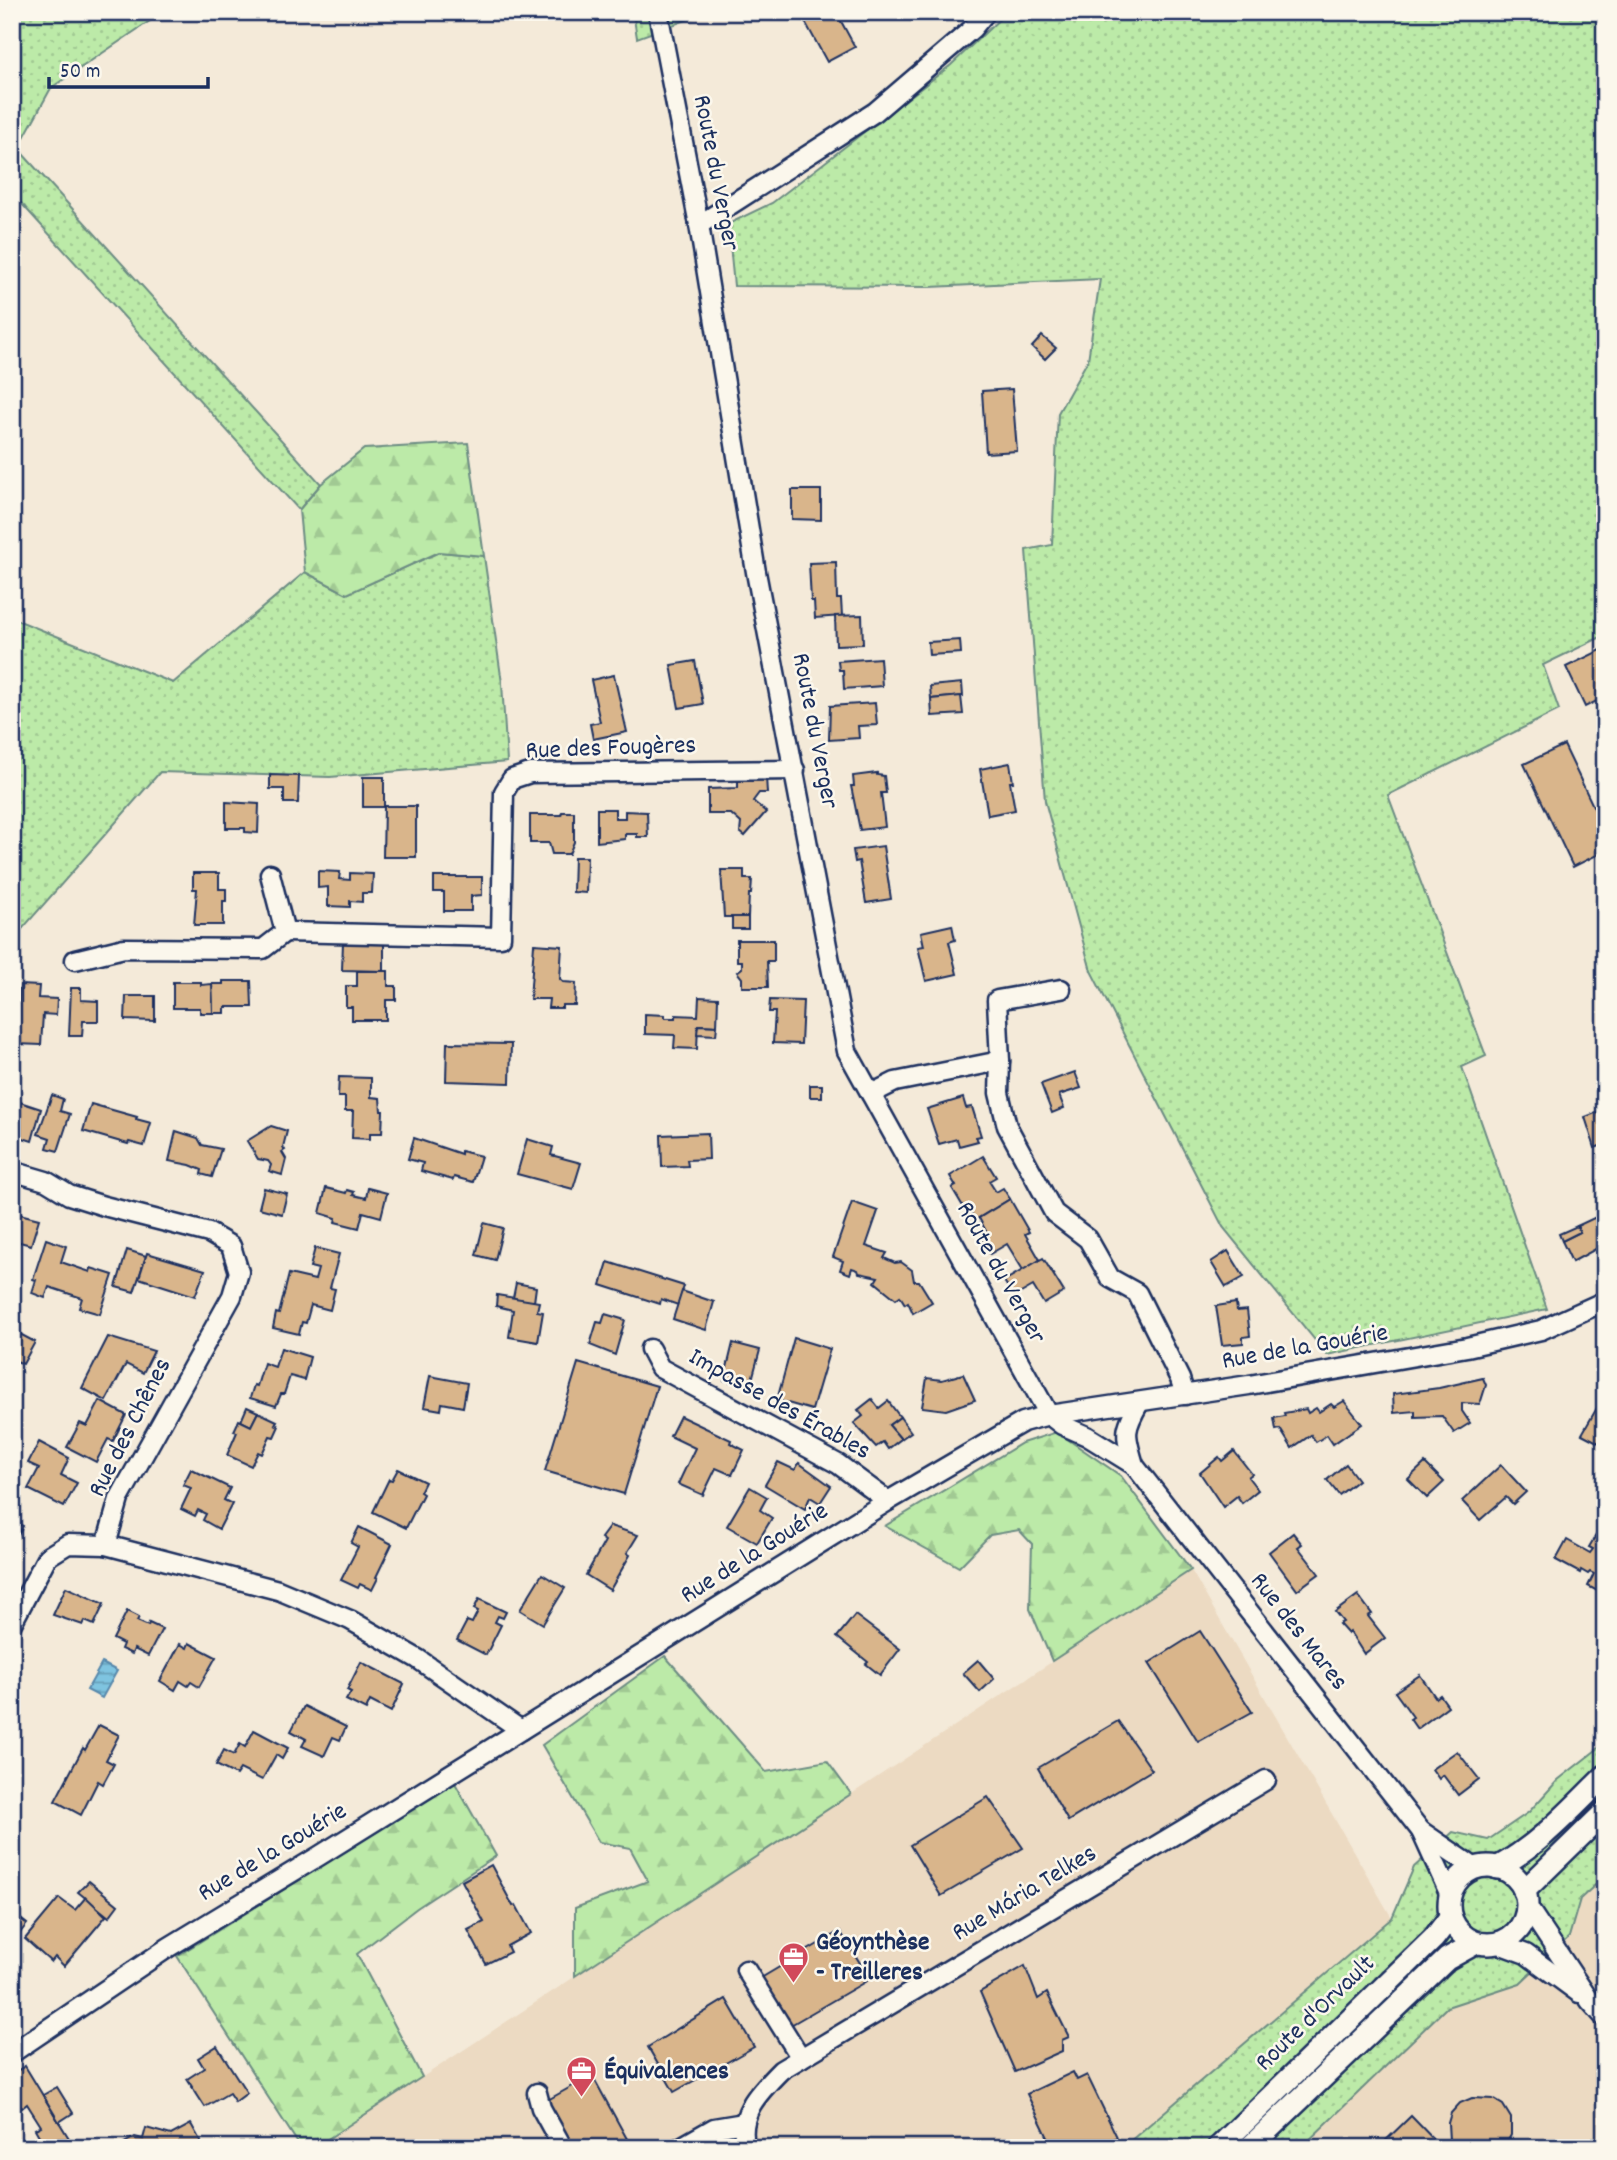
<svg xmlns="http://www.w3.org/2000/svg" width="1617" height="2160" viewBox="0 0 1617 2160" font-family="Dekko,sans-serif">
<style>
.built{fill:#ecdac2}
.grass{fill:url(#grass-dots);stroke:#6c8c83;stroke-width:2}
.forest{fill:url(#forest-firs);stroke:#6c8c83;stroke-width:2}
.water{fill:url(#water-rules);stroke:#5788ac;stroke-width:2}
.building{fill:#d9b58b;stroke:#1b2f5e;stroke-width:2}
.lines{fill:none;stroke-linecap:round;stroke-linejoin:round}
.minor-casing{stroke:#1b2f5e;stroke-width:23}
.tertiary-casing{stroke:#1b2f5e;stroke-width:26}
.minor{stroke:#fbf7ec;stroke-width:18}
.tertiary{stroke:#fbf7ec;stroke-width:21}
.labels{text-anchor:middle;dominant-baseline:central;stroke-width:5;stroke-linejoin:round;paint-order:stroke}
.street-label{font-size:26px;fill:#1b2f5e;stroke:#fbf7ec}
.poi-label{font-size:26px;font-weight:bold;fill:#1b2f5e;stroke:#fbf7ec;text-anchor:start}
</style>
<defs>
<pattern id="grass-dots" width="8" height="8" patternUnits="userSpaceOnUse" patternTransform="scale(1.75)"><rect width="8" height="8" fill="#bceaa8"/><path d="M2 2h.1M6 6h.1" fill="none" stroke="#a1c993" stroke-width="1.8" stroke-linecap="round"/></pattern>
<pattern id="forest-firs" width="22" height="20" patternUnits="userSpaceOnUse" patternTransform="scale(1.75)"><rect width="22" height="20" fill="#bceaa8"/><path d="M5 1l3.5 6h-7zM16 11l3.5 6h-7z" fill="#a1c993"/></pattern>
<pattern id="water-rules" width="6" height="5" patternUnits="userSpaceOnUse" patternTransform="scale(1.75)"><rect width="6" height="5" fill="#7fc4e0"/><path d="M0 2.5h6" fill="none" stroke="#67a0b9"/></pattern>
</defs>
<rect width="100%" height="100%" fill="#f4ead9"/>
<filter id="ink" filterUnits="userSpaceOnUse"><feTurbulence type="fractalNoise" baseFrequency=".0143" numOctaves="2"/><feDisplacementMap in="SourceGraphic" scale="14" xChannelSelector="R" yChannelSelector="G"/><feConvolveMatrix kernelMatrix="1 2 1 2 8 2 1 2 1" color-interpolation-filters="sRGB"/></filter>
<g filter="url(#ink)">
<g class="built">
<path d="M1191,1570L1392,1918L1122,2148H315Z"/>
<path d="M1605,1876V2148H1301L1447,2007L1520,1983L1569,1937L1580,1899Z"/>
</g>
<g class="grass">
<path d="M12,12H163L51,88L22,141V153L321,484L299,510L12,193Z"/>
<path d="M633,12H708L637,38Z"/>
<path d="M1007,12H1605V635L1543,665L1559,710L1388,795L1486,1056L1462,1067L1547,1309L1327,1355L1223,1227L1091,971L1045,801L1026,550L1052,545L1058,413L1088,360L1100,279L930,287L734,286L728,224L772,203L951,65Z"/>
<path d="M439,552L484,556L502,683L507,762L330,777L160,772L16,936L12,935V618L173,683L305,572L347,594Z"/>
<path d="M1605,1743V1876L1580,1899L1569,1937L1520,1983L1447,2007L1301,2148H1122L1392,1918L1414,1867L1453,1832L1488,1840L1529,1812L1558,1780Z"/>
</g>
<g class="forest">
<path d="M468,443L484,556L439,552L347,594L305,572L299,510L321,484L364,449Z"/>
<path d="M1057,1432L1121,1476L1191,1570L1052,1661L1030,1609L1032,1544L1019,1530L990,1535L959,1567L885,1526L1022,1443Z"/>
<path d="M665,1656L766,1772L827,1761L851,1794L575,1976V1908L648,1881L630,1848L599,1842L542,1745Z"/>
<path d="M455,1783L496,1856L417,1908L357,1954L422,2077L314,2148H301L177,1956Z"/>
</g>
<path class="water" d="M102,1663L117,1671L102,1698L87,1690Z"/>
<g class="building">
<path d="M814,12H836L855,47L827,62L803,18Z"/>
<path d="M1042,336L1056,348L1045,359L1032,347Z"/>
<path d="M1012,389L1017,451L986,453L982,391Z"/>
<path d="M792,490H821V520L792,519Z"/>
<path d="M836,562L837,599H841L842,616L815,618L814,601H811L809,563Z"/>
<path d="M862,615L863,644L836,645L835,616Z"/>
<path d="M960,640L961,653L929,655L928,642Z"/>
<path d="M1605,648V697L1585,707L1566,667Z"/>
<path d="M880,658L882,686L844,689L843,670H839L838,661Z"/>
<path d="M695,661L703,704L679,708L671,665Z"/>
<path d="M614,675L627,732L593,739L590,724L600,722L591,680Z"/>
<path d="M962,683L963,696L931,699L930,686Z"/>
<path d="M961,696L963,714L932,716L931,699Z"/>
<path d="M875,703L877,725L858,726L859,738L829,740L830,706Z"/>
<path d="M1564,745L1605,831V851L1573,867L1524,764Z"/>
<path d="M1010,763L1013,782H1010L1015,810L988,815L980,769Z"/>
<path d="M877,773V775L884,776L886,793H881L885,827L860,830L851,786H854L853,776Z"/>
<path d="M270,775L299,776L298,803H284V789H270Z"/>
<path d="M363,777H384V806H416V857H383L384,807H363Z"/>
<path d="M738,777H766L767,793H759L753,801L766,812L745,836L740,832L741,823L731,814H708V789L738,788Z"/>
<path d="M226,802L259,804L258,833L245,832V828H226Z"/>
<path d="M597,809H615V818H625V811L647,812L648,837H637V834H625V839L597,842Z"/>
<path d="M562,812H574V842L569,854H552L549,843H530V815H561Z"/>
<path d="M883,846L891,899L866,903L859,861L855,862L853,850Z"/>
<path d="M574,857H587L586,893L573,892Z"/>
<path d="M721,870H744V879H752L751,894H749L748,917H724Z"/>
<path d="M318,871L340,872L339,879L350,880V873L373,874L372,893H362V902L350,901V907L328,906V887L318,888Z"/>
<path d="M193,873H219V889H226V901H223V925H194L197,889H193Z"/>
<path d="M434,877H482V895L471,896V911H444V892H434Z"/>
<rect x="732" y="917" width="16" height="12"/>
<path d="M952,925L955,940L949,942L957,974L926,981L918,947L924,946L921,932Z"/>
<path d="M737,940H774V961H767L768,987H742V978L737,972L742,968V961H737Z"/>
<path d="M343,942L384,944V971L342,970Z"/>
<path d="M534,944L562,946L560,979L563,982L576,983L575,1005H562V1008H548L549,999H530Z"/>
<path d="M357,971H388V986H396V1000H386V1020H352V1007H346V986H357Z"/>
<path d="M223,981H251L252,1007H225V1013H213L212,984H223Z"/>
<path d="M173,982H201V985L212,984L213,1013H200V1008H173Z"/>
<path d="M20,985L39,986L38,998L57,999L56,1015L43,1014L41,1045L17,1044Z"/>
<path d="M71,988H81V1000L98,1001V1021H83L82,1036H69Z"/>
<path d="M126,996H155V1021L125,1020Z"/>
<path d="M699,997L718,998L717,1026L698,1025L697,1049L674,1048L675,1035L645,1034V1014L665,1015V1018H676V1015L698,1016Z"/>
<path d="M770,1000L803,1001L801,1044L773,1043L775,1012H769Z"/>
<path d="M698,1025L717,1026L716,1035L697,1034Z"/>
<path d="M447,1043L511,1044L510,1083L446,1081Z"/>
<path d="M1075,1072L1081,1088L1059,1095L1064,1108L1052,1113L1041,1084Z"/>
<path d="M339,1077L371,1078V1097L380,1098L381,1111H383L382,1133H370V1139L352,1138L353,1111H345V1097H338Z"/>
<rect x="810" y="1085" width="12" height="12"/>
<path d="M52,1095L63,1099L60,1111L70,1114L58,1151L47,1148L50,1138L38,1134Z"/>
<path d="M963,1098L966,1108L972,1107L981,1136L976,1137L978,1141L959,1146L957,1139L939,1144L927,1109Z"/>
<path d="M20,1102L41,1109L32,1141L14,1135L12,1138V1119L15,1120Z"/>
<path d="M91,1104L137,1117L136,1119L151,1123L144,1146L129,1142L128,1144L83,1131Z"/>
<path d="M1598,1112L1600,1118L1605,1116V1144L1595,1148L1585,1117Z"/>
<path d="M271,1126L287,1131L283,1147L285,1150L282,1152L286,1159L282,1175L269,1171L271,1165L268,1161L258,1159L247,1141Z"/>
<path d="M176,1131L198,1138L202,1145L221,1149L212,1177L201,1174L202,1170L190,1165L169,1161Z"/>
<path d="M708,1133L709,1159L687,1160L688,1166L662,1167L661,1135Z"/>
<path d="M414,1138L461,1154V1151L481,1156L473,1182L454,1177L453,1180L421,1171L423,1163L408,1159Z"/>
<path d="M527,1139L553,1147L551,1155L581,1163L573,1189L517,1174Z"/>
<path d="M983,1156L996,1177L989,1181L996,1192L1003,1188L1010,1199L975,1220L967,1206L964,1208L952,1188L956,1186L950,1176Z"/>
<path d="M264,1188L287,1194L282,1214L259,1208Z"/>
<path d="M326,1188L346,1193L347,1190L354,1192L353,1195L366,1198L368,1188L387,1193L381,1217L363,1212L359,1228L335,1222L336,1218L320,1213Z"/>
<path d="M1010,1199L1029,1232L1025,1234L1040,1260L1023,1270L1007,1244L990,1254L979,1235L986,1231L979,1218Z"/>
<path d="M852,1202L878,1211L866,1246L887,1253L884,1258L895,1263L901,1262L912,1270L914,1281H919L932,1302L913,1313L908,1302L905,1304L900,1296L896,1299L875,1282L878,1277L859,1273L858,1270L852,1268L850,1274L840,1270L843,1261L833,1257Z"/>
<path d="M12,1212L39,1219L31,1245L12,1240Z"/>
<path d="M1596,1217L1599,1223L1605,1220V1244L1572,1262L1562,1241L1580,1232L1577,1226Z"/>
<path d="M484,1223L503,1228L495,1260L476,1255Z"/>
<path d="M1577,1226L1580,1232L1562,1241L1559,1234Z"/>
<path d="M46,1239L66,1246L61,1262L90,1272L91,1268L113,1275L100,1314L79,1308L82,1298L49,1287L45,1298L32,1293L36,1280L33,1279Z"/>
<path d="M315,1248L339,1254L330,1288L335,1289L330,1310L311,1305L306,1323L302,1322L299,1334L273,1328L276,1313L279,1314L289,1274L315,1280L318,1269L310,1267Z"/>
<path d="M127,1250L146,1256L134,1292L116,1287Z"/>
<path d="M1228,1251L1244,1277L1226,1287L1211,1262Z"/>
<path d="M147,1253L205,1270L195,1296L139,1278Z"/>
<path d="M1043,1258L1064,1292L1044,1304L1033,1286L1014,1297L1004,1281Z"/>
<path d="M608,1262L684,1286L678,1305L661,1299L660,1304L601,1285Z"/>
<path d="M516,1283L536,1287L534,1302L513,1298Z"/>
<path d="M682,1291L714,1302L706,1330L673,1319Z"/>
<path d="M497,1295L539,1302L537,1311L543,1312L538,1342L509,1337L513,1310L496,1306Z"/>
<path d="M1236,1303L1237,1311L1247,1310L1250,1336L1243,1337V1343L1222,1345L1216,1306Z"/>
<path d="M605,1314L625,1320L615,1355L590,1345L597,1322L602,1323Z"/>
<path d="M18,1333L35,1342L23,1364L12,1359V1344Z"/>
<path d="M108,1337L154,1351L143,1373L126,1364L106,1401L82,1388Z"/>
<path d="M794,1338L830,1349L812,1410L777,1400Z"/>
<path d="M733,1343L760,1350L750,1387L724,1380Z"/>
<path d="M281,1348L310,1357L304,1380L290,1376L284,1394H281L276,1406L250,1398L254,1385L257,1386L264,1363L275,1367Z"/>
<path d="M578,1363L657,1386L624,1494L545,1471Z"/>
<path d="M963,1374L975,1400L946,1410L922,1407L927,1378L942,1380Z"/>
<path d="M430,1376L467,1383L463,1407L442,1403L441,1410L424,1407Z"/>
<path d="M1483,1378L1486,1385L1480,1404L1462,1403V1411L1470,1423L1454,1433L1442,1416L1415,1417V1411L1394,1413L1393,1394L1439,1388Z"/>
<path d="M1605,1394V1446L1582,1434Z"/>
<path d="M872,1399L879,1408L888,1401L900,1417L889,1425L901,1439L888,1449L883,1442L876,1447L854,1423L863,1416L858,1410Z"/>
<path d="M100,1401L126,1415L113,1441L108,1439L96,1462L67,1447L80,1423L87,1426Z"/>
<path d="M1344,1401L1362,1424L1333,1444L1327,1435L1316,1442L1311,1435L1292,1448L1280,1429L1276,1430L1274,1418L1285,1416L1284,1413L1306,1409L1308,1413L1316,1408L1319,1412L1331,1404L1334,1407Z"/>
<path d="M247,1407L258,1412L251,1426L241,1421Z"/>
<path d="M258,1412L277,1421L275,1424L279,1426L274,1437L270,1436L262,1454L258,1452L251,1466L227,1455L237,1432L234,1431L239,1420L251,1426Z"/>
<path d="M680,1416L731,1440L730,1443L744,1450L732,1475L716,1468L703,1495L678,1484L695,1448L670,1436Z"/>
<path d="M900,1417L911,1432L901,1439L889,1425Z"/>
<path d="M39,1442L69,1458L61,1475L77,1483L64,1507L28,1489L39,1468L28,1463Z"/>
<path d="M1234,1451L1252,1474L1248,1477L1258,1490L1242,1503L1237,1496L1223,1507L1200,1473L1219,1457L1222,1461Z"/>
<path d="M778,1462L795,1470L799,1463L831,1486L820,1503L810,1497L805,1509L765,1485Z"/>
<path d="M1425,1463L1444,1482L1427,1498L1408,1479Z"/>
<path d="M1346,1464L1358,1480L1339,1495L1327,1480Z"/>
<path d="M1501,1465L1526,1492L1513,1504L1506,1497L1480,1520L1462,1501Z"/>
<path d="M191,1469L230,1488L224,1500L232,1504L219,1529L203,1520L206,1514L198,1510L195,1516L181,1509L191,1488L183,1485Z"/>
<path d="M398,1469L425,1482L420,1492L423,1494L406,1528L373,1512L389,1479L392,1480Z"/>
<path d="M750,1487L767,1497L760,1510L772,1518L757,1543L727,1526Z"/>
<path d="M1605,1520V1591L1603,1594L1588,1586L1594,1574L1590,1572L1588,1574L1581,1570L1580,1573L1556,1560L1567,1540L1590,1553L1593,1549L1589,1547Z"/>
<path d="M12,1521L23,1526L12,1547Z"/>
<path d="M610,1526L638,1535L627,1553L630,1555L610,1590L586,1575L605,1541L601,1538Z"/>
<path d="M359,1527L392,1544L376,1577L378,1578L372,1590L360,1584L358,1588L341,1580L358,1547L351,1543Z"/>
<path d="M1293,1533L1302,1544L1298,1547L1319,1574L1297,1590L1269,1552Z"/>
<path d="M542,1574L565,1588L543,1624L520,1610Z"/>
<path d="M66,1587L104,1604L94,1625L85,1621L83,1625L53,1615Z"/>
<path d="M1358,1595L1372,1614L1368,1616L1385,1638L1364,1654L1350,1632L1348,1634L1339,1624L1343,1622L1335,1612Z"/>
<path d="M479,1599L506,1612L503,1618L498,1616L495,1622L501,1625L486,1655L457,1640L467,1621L472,1623L478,1611L474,1609Z"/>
<path d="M127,1611L139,1617L137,1621L148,1626L149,1623L162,1629L148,1656L134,1649L132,1654L121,1649L123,1644L113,1639Z"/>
<path d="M855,1615L900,1649L880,1675L866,1664L868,1662L837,1637Z"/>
<path d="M1200,1631L1252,1712L1198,1742L1149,1663Z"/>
<path d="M189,1643L216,1657L199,1687L191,1682L188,1686L180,1681L175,1690L160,1681L180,1644L187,1648Z"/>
<path d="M978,1660L994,1679L980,1692L963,1673Z"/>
<path d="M361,1662L404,1684L391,1712L370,1701L366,1710L346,1700L351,1692L347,1690Z"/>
<path d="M1420,1675L1436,1698L1440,1695L1448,1706L1417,1729L1410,1719L1413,1717L1395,1692Z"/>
<path d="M304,1706L346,1727L340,1740L333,1737L324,1756L302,1746L306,1739L291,1731Z"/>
<path d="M1118,1721L1152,1770L1068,1821L1038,1768Z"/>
<path d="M99,1725L119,1735L106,1760L114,1764L103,1784L98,1781L81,1815L55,1801L83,1748L85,1750Z"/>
<path d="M254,1730L288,1748L282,1759L276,1755L262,1780L240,1769L236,1775L216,1765L224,1750L234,1755L240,1744L245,1747Z"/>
<path d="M1457,1751L1479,1779L1458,1795L1443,1775L1439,1779L1432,1769Z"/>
<path d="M988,1797L1023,1848L941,1896L910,1845Z"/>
<path d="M491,1865L513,1906L516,1905L531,1933L507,1946L510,1952L486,1964L468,1930L484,1922L462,1881Z"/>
<path d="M89,1881L118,1905L109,1917L78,1892Z"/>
<path d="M86,1897L106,1916L64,1966L55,1957L51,1962L25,1939L59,1898L75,1910Z"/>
<path d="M12,1912L27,1924L15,1939L12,1938Z"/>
<path d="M840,1931L870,1979L789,2026L761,1978Z"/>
<path d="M1025,1966L1038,1999L1047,1993L1069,2037L1062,2040V2051L1015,2072L980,1992Z"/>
<path d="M726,1999L754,2047L674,2092L648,2047Z"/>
<path d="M217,2046L247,2093L235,2102L229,2093L205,2107L187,2079L204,2068L198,2058Z"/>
<path d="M25,2066L59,2122L75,2148H46L35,2129L41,2126L27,2104L22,2108L12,2092V2074Z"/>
<path d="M1073,2072L1077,2080L1087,2075L1117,2137L1110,2141V2148H1053L1027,2094Z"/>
<path d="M592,2075L632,2148H573L546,2101Z"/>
<path d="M57,2087L73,2113L59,2122L43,2095Z"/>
<path d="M1472,2098L1493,2099L1503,2105L1511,2118V2135L1504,2148H1378L1411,2116L1439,2145L1449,2140L1448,2123L1451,2113L1460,2103Z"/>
<path d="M191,2124L201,2142L190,2148H183L181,2145L175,2148L117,2147L135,2137L143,2139L146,2128L171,2135Z"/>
</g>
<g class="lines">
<defs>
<g id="minor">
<path d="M658,12L699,225L756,572L847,1051L1049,1415L1062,1425L1087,1436L1134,1465L1421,1831L1450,1895"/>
<path d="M699,225L875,112L972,29L986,12"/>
<path d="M285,932L501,937L504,792L512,779L530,773L795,770"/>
<path d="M75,960L124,948L263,949L285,932L270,874"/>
<path d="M1061,989L997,1000L1000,1061L999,1093L1007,1126L1054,1213L1088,1239L1110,1278L1137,1293L1180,1379L1185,1395"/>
<path d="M871,1094L895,1082L1000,1061"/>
<path d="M12,1171L46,1181L69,1195L104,1206L209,1233L231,1246L239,1272L232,1296L119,1499L106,1545L278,1590L350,1620L418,1659L521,1730"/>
<path d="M650,1349L660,1368L838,1464L888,1501"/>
<path d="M1134,1465C1125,1434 1123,1431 1139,1403"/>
<path d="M12,1623L47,1557L68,1544L106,1545"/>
<path d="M1421,1831L1475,1868"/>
<path d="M1527,1906L1590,2001L1605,2018"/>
<path d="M1496,1943L1526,1954L1579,1993"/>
<path d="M746,1970L801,2058"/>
<path d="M12,2053L169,1947L319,1856L888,1501L1023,1422L1049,1415L1249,1385L1467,1347L1541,1330L1605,1301"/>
<path d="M537,2093L541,2108L563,2148"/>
<path d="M679,2148L714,2128L744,2123"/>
<path d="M746,2148C736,2115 759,2092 781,2070L1266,1780"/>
</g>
<g id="tertiary">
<circle cx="1488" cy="1905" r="39"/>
<path d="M1497,1868C1539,1845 1571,1809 1605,1776"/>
<path d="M1524,1891L1605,1812"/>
<path d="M1218,2148L1434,1938L1450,1917"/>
<path d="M1249,2148L1447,1959L1476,1943"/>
</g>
</defs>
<use href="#minor" class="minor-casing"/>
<use href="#tertiary" class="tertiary-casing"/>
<use href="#minor" class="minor"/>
<use href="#tertiary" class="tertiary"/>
</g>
</g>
<defs>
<symbol id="office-pin" viewBox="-11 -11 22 30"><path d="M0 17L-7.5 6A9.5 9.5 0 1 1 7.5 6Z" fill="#d1495b" stroke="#fbf7ec"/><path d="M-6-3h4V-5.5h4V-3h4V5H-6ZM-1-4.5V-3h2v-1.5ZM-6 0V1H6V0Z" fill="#fff"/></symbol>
</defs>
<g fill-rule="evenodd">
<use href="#office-pin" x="776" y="1940" width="35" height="47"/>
<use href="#office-pin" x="564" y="2054" width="35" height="47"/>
</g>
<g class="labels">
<g class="street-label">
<text transform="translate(715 173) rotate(79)">Route du Verger</text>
<text transform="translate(814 731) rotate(79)">Route du Verger</text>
<text transform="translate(611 749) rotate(-2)">Rue des Fougères</text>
<text transform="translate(1000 1273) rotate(61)">Route du Verger</text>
<text transform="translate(1305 1348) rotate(-10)">Rue de la Gouérie</text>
<text transform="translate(779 1405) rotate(29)">Impasse des Érables</text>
<text transform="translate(131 1428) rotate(-63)">Rue des Chênes</text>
<text transform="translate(755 1554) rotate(-32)">Rue de la Gouérie</text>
<text transform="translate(1298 1632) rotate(52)">Rue des Mares</text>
<text transform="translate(273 1853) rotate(-31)">Rue de la Gouérie</text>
<text transform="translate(1025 1894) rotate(-31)">Rue Mária Telkes</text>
<text transform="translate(1316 2014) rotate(-44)">Route d'Orvault</text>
</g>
<g class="poi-label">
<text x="816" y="1943">Géoynthèse<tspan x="816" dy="30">- Treilleres</tspan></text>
<text x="604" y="2072">Équivalences</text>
</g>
</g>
<rect width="1617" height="2160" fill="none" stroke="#fbf7ec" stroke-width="42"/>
<rect x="21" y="21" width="1575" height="2118" fill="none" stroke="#1b2f5e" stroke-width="2.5" filter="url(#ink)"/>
<path d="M49 77v10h159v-10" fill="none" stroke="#1b2f5e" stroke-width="3.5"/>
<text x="60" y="77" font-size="21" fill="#1b2f5e" stroke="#fbf7ec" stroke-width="5" paint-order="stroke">50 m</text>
</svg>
